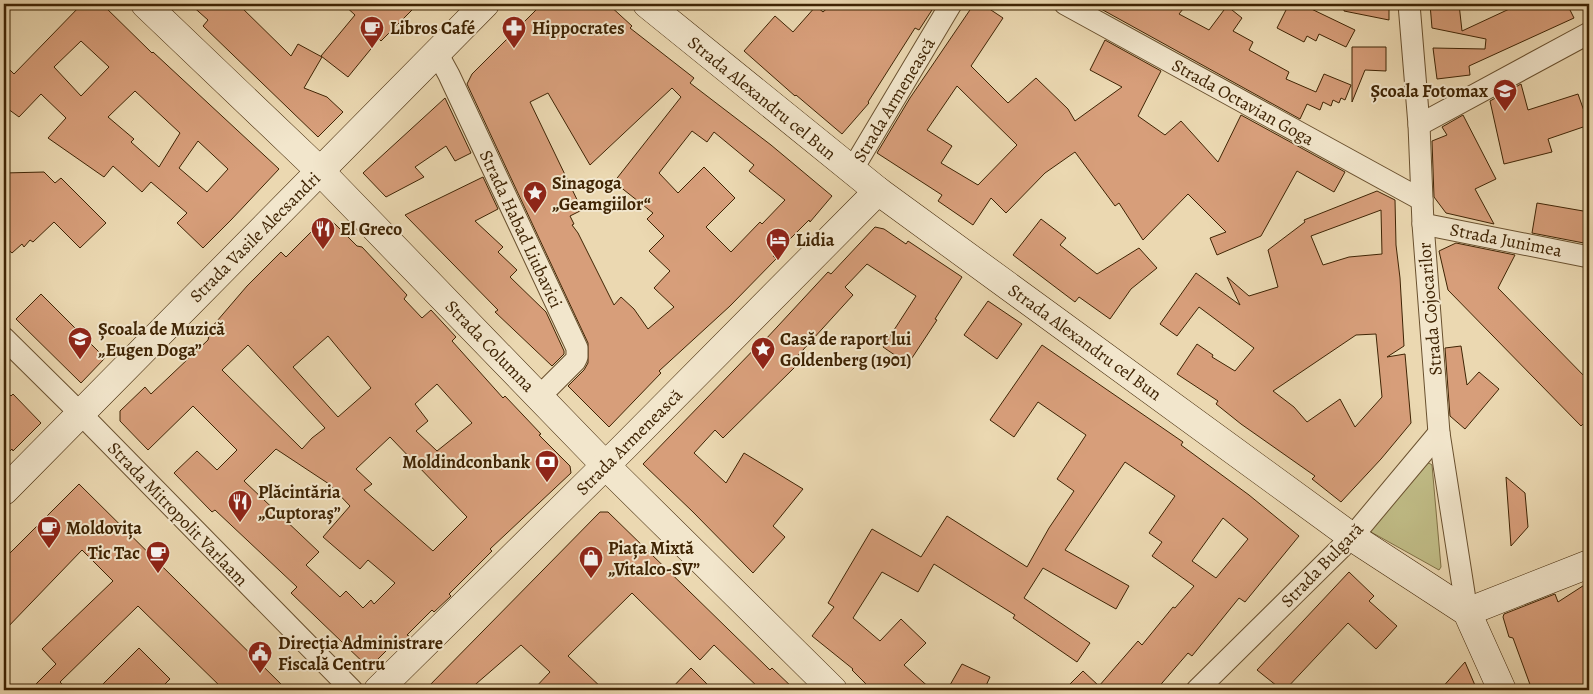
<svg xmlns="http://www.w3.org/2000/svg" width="1593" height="694" viewBox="0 0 1593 694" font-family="Alegreya,serif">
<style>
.green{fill:#c0bc86;stroke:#807045}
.building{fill:#d79e7a;stroke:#3f2404;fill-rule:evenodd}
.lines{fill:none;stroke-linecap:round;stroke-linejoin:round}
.street-casing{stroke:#6a512f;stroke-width:23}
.secondary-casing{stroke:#3f2404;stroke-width:29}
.street{stroke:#f2e6cc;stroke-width:21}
.secondary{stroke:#f2e6cc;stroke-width:28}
.labels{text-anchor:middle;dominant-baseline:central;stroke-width:4;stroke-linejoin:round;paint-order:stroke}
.poi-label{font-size:18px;font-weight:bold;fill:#3f2404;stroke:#f2e6cc;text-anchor:start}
.street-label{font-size:18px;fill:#3f2404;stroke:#f2e6cc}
</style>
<rect width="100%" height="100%" fill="#ebd8b1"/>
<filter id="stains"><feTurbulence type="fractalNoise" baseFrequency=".004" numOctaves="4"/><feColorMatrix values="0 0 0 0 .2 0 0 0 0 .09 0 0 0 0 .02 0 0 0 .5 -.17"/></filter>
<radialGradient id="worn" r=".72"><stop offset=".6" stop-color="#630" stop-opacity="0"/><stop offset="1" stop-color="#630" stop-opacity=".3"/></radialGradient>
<path class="green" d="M1429,463L1432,465L1441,567L1439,570L1371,532L1367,527L1425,464Z"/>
<g class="building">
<path d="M82,4H102L152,53L153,52L279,169L231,220L203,248L177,223L187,213L151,182L142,192L113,166L104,177L48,138L66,118L41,94L19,117L4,106V64L14,74ZM81,41L109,67L81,96L54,67ZM135,91L180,133L159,167L131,142L134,139L108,117ZM198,141L228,169L207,192L179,168Z"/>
<path d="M190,4H238L291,56L298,44L322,57L304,88L327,97L343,112L318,137L203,26L208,20Z"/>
<path d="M343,4H418L381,41L379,39L348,77L321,56L355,15Z"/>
<path d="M542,4H608L632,26L630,28L694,78L690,83L771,145L832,196L810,222L809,220L773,256L776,259L730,306L659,371L661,373L609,427L568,386L584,370L588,363V343L467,84L472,74ZM672,88L681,97L614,182L653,213L647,219L664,236L649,251L670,271L654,288L674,307L648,329L634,309L621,297L614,305L578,233L572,225L574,224L570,216L582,210L530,102L548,93L590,165ZM692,131L707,142L714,132L754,165L749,171L785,200L762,224L760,222L731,252L706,227L735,198L704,167L678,193L659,173Z"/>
<path d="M832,4H922L932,10L919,30L915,28L868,102L869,103L842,134L796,95L795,96L744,51L775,16L793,32L816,6L823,12Z"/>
<path d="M974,4H982L1003,18L971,66L1008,103L1036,78L1068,109L1075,121L1122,87L1090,70L1105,40L1161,71L1138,116L1165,135L1181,121L1218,162L1241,115L1345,172L1334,192L1297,171L1261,236L1217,255L1210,238L1226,232L1188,194L1143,240L1119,203L1115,206L1075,152L1045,173L1006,213L991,198L973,225L938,201L942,195L877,153L910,98ZM957,86L1017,145L978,185L941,163L952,146L927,130Z"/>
<path d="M1092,4H1187L1179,14L1209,30L1227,6L1242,18L1233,31L1253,42L1249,50L1289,72L1286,79L1316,92L1324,74L1351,85L1345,100L1341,98L1339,103L1333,100L1331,106L1323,102L1320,110L1307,104L1300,119Z"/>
<path d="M1289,4H1301L1355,30L1346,47L1319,34L1316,41L1307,36L1304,42L1277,28Z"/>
<path d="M1344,4H1389V20L1344,11Z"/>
<path d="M1430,4H1459L1462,31L1520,4H1567L1574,18L1469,66L1470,75L1437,79L1433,48L1485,49L1486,39L1432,28Z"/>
<path d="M1352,47H1386V71L1365,70L1352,102Z"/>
<path d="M1521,84L1528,110L1578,94L1589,125L1548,139L1552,152L1504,164L1490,101Z"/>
<path d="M445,98L471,153L455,161L446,146L415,167L424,177L386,197L363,173Z"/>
<path d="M1463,115L1496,179L1475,189L1494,224L1446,213L1434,197L1432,141L1447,135L1442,127Z"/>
<path d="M44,172L55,183L61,178L106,223L80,248L54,222L33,242L30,240L24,247L22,244L12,253L4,246V173Z"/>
<path d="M483,177L498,209L475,221L503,247L498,252L517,270L510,277L546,312L564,351V354L552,366L495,312L498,310L405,215Z"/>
<path d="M1377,191L1395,200L1396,245L1400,278L1404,346L1387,357L1405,354L1411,423L1381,459L1341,502L1312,479L1315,476L1241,424L1216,404L1218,401L1177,374L1197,344L1213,355L1212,357L1235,371L1254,348L1199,307L1177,336L1160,324L1196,273L1240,305L1227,277L1249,296L1278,287L1268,250L1305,222L1304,220ZM1381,210L1382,254L1349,257L1323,265L1311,236ZM1376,334L1382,397L1355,427L1340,399L1307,422L1294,407L1273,391L1356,335Z"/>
<path d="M1537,203L1589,212V244L1532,233Z"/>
<path d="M1041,219L1066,238L1060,245L1097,274L1139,248L1157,268L1131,289L1110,319L1079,297L1075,302L1013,255Z"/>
<path d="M325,221H332L357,246L362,247L407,295L404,299L422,318L431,310L456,337L452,341L503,398L505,396L541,434L539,435L570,466L571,473L490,549L492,551L449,594L451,596L434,612L432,610L407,635L409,636L395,651L391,646L369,668L291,593L297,587L215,510L212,512L174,473L197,451L217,470L237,450L193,406L148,450L120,421V411L145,387L151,394L208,340L211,328L247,286L281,252L286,257L320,223ZM328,336L371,388L338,417L293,367ZM248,345L325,428L312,438L302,449L222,370ZM437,384L472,423L437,451L416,431L428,421L415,404ZM390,437L467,517L433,551L364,490L372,484L356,469ZM276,449L329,484L350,506L323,537L360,569L368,560L395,583L374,604L371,600L363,608L346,591L340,597L306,565L319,552L244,481Z"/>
<path d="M875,227L884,229L906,244L908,241L962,277L935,319L937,320L908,364L883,347L916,296L867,264L845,287L853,295L792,362L796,366L723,438L715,430L694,453L726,483L744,453L803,489L773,526L785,537L753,573L693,512L643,464L764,339L765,340L828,272L831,274Z"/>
<path d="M1456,243L1515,255L1498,288L1589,381V418L1581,426L1448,290L1439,251Z"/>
<path d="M41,294L105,358L81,383L16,319Z"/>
<path d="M988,301L1022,324L997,359L964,335Z"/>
<path d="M1042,345L1183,442L1181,445L1249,495L1299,536L1245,602L1239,598L1192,656L1188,653L1156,690H1064L1083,671L1099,686L1138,641L1142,645L1173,607L1175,608L1194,586L1152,556L1162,542L1149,533L1175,496L1125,462L1065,550L1129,586L1116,609L1043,568L1024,598L1090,643L1077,662L1013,618L1015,615L934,564L918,592L882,572L853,618L880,641L901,619L926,643L904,665L932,690H872L852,670L853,669L812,636L834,607L828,603L872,529L921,557L947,516L1027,567L1049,528L1074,491L1057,479L1086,435L1038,402L1014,437L990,420ZM1223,518L1248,539L1216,578L1192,561Z"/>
<path d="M1461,346L1467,385L1479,372L1499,389L1465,429L1450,416L1445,348Z"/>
<path d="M4,389L11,396L13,394L41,423L13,451L12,449L4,457Z"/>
<path d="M1506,477L1525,493L1528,527L1511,546Z"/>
<path d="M79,484L287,690H224L138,606L60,682L68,690H30L56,664L42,649L113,581L82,550L4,631V559Z"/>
<path d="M600,512H608L770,670L772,668L795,690H761L714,645L700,660L632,593L568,656L604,690H533L550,672L521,645L469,690H425Z"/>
<path d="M1349,572L1374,596L1369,601L1397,626L1376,649L1348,623L1285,690H1282L1257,670Z"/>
<path d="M1589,582V690H1532L1513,638L1509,637L1503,617L1504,614L1555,594L1558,602Z"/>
<path d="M139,648L170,679L159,690H97Z"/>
<path d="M1465,662L1477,690H1440Z"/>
<path d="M962,664L990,677L984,690H963L950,685Z"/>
<path d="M691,668L713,690H670Z"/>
</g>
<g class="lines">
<defs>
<g id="street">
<path d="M1065,4L1422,200"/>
<path d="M1409,4L1419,125L1423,224L1439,433L1467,612"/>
<path d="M437,53L449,75L577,348V357L575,361L539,397"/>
<path d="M1419,125L1589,33"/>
<path d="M852,170L951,4"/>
<path d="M1423,224L1589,257"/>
<path d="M4,338L80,413L352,690"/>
<path d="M1197,690L1352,537L1439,433"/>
</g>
<g id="secondary">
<path d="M145,4L320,171L605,465L833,690"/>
<path d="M647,4L878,191L1352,537L1467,612L1502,690"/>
<path d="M4,491L485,4"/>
<path d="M1467,612L1589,564"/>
<path d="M378,690L623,448L878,191"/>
</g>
</defs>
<use href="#street" class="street-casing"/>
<use href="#secondary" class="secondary-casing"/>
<use href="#street" class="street"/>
<use href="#secondary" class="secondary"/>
</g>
<defs>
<symbol id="cafe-pin" viewBox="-11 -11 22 30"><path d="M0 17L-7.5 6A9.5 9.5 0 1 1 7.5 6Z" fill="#8f2418" stroke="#f2e6cc"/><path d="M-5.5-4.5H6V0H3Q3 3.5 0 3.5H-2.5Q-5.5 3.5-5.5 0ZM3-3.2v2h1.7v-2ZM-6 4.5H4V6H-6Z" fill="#fff"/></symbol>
<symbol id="pharmacy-pin" viewBox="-11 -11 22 30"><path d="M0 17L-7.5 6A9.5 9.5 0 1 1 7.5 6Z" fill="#8f2418" stroke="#f2e6cc"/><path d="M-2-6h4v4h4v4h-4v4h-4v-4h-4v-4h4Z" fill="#fff"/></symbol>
<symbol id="school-pin" viewBox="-11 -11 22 30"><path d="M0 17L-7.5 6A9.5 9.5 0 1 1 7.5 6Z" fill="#8f2418" stroke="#f2e6cc"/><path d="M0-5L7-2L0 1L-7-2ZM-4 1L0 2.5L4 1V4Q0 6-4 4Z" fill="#fff"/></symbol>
<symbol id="sight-pin" viewBox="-11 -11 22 30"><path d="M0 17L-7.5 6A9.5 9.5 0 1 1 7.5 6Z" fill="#8f2418" stroke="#f2e6cc"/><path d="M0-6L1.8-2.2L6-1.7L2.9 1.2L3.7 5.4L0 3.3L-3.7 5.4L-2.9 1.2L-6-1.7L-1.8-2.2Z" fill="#fff"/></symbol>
<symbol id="restaurant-pin" viewBox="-11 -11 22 30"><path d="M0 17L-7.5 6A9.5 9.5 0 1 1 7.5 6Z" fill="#8f2418" stroke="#f2e6cc"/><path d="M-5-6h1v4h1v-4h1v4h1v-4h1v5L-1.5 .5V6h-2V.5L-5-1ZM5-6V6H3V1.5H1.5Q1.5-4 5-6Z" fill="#fff"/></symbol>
<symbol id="hotel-pin" viewBox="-11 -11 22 30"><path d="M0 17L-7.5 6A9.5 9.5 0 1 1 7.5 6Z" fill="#8f2418" stroke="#f2e6cc"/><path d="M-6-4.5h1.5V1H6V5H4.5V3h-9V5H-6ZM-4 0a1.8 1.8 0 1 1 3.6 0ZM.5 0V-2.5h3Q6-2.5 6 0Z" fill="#fff"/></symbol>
<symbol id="bank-pin" viewBox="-11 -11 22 30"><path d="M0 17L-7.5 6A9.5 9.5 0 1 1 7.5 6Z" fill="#8f2418" stroke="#f2e6cc"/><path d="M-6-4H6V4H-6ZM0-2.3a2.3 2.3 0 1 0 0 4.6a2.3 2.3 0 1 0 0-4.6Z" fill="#fff"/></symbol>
<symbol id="shop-pin" viewBox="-11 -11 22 30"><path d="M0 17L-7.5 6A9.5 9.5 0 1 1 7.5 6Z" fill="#8f2418" stroke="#f2e6cc"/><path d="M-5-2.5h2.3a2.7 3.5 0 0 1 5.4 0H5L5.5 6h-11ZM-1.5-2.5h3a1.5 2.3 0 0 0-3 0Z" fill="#fff"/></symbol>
<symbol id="civic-pin" viewBox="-11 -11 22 30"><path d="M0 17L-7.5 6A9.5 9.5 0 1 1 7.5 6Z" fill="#8f2418" stroke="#f2e6cc"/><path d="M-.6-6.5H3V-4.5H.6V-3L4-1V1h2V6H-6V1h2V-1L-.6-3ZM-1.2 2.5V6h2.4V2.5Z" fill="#fff"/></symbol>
</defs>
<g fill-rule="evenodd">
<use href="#cafe-pin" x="358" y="14" width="28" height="38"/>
<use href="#pharmacy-pin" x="500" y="14" width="28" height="38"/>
<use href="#school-pin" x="1491" y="77" width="28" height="38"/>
<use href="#sight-pin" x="521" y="179" width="28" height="38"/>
<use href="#restaurant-pin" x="309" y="215" width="28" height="38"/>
<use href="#hotel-pin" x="764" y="226" width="28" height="38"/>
<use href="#school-pin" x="66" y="325" width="28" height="38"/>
<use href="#sight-pin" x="749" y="335" width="28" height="38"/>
<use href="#bank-pin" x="533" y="448" width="28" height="38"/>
<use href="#restaurant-pin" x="226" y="488" width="28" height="38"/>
<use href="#cafe-pin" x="35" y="514" width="28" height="38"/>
<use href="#cafe-pin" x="144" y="539" width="28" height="38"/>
<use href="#shop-pin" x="577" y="544" width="28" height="38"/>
<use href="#civic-pin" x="246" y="639" width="28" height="38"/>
</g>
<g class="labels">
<g class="poi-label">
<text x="390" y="28">Libros Café</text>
<text x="532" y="28">Hippocrates</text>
<text x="1488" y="91" text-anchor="end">Școala Fotomax</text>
<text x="552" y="183">Sinagoga<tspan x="552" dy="21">„Geamgiilor“</tspan></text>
<text x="340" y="229">El Greco</text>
<text x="796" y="240">Lidia</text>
<text x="98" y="329">Școala de Muzică<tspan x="98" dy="21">„Eugen Doga”</tspan></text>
<text x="780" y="339">Casă de raport lui<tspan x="780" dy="21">Goldenberg (1901)</tspan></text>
<text x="530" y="462" text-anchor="end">Moldindconbank</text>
<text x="258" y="492">Plăcintăria<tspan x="258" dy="21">„Cuptoraș”</tspan></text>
<text x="66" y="528">Moldovița</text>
<text x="608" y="548">Piața Mixtă<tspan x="608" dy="21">„Vitalco-SV”</tspan></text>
<text x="140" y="553" text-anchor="end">Tic Tac</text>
<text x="278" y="643">Direcția Administrare<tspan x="278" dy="21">Fiscală Centru</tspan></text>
</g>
<g class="street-label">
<text transform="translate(762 98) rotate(39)">Strada Alexandru cel Bun</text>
<text transform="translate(894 100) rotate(-59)">Strada Armenească</text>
<text transform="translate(1243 102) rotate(29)">Strada Octavian Goga</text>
<text transform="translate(521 229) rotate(65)">Strada Habad Liubavici</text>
<text transform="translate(255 237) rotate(-45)">Strada Vasile Alecsandri</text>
<text transform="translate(1506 240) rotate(11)">Strada Junimea</text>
<text transform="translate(1430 309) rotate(-95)">Strada Cojocarilor</text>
<text transform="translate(1085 342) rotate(36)">Strada Alexandru cel Bun</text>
<text transform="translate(490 346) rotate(46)">Strada Columna</text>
<text transform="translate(629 442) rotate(-45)">Strada Armenească</text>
<text transform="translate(178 514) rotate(46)">Strada Mitropolit Varlaam</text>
<text transform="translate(1322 565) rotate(-46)">Strada Bulgară</text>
</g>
</g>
<rect width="1593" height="694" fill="none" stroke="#ebd8b1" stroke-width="20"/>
<rect x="5" y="5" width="1583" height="684" fill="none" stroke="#3f2404" stroke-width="2.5"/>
<rect x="10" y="10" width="1573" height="674" fill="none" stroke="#3f2404"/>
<rect width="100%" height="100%" filter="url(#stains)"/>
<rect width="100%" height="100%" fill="url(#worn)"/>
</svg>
